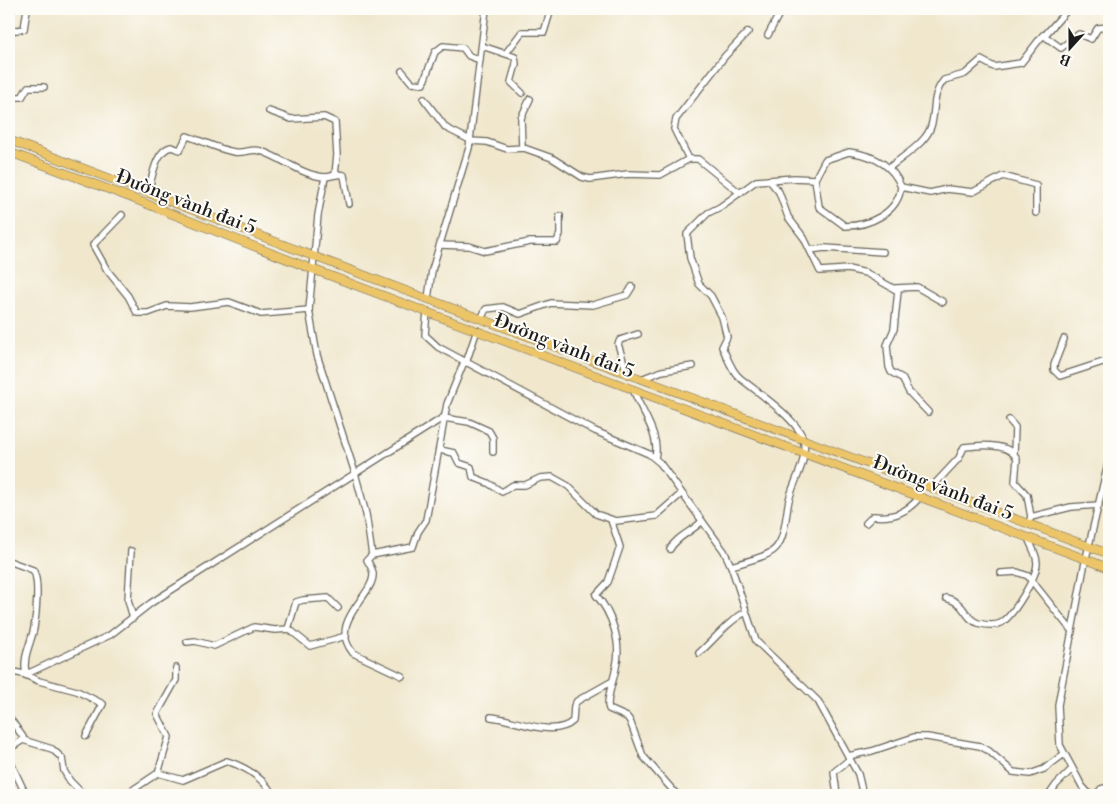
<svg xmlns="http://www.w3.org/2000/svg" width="1118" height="804" viewBox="0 0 1118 804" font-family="'Libre Bodoni',serif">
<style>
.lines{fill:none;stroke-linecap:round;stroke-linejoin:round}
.minor-casing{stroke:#66635a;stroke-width:8}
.major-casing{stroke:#66635a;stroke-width:9}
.minor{stroke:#fff;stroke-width:5.5}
.major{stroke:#edc569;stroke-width:8}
.labels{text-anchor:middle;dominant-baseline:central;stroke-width:4;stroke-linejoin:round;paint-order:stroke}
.street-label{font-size:19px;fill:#1c1c1c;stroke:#fdfcf7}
</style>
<rect width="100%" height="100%" fill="#fdfcf7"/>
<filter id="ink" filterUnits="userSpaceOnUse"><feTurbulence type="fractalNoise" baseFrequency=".02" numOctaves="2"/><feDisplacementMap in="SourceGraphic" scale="10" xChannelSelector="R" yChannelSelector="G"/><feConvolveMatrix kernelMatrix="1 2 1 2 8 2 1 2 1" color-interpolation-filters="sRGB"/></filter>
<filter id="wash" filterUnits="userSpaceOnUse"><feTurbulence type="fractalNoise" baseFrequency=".0096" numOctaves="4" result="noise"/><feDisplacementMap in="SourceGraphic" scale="20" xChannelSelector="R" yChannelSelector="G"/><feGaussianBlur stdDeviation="1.12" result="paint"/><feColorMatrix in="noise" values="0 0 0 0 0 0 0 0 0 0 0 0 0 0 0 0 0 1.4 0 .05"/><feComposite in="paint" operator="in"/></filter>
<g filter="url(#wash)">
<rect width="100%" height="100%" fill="#f0e7cd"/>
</g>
<g filter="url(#ink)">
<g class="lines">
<defs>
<g id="minor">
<path d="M9,31L24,29L27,9"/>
<path d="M768,35L778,16L777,9"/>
<path d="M1045,35L1068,9"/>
<path d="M482,46L515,57L516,64L511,82L522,93"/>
<path d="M506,53L522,32H544L551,9"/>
<path d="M402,71L412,83L423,84L435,52L443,46L463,48L469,56L480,60"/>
<path d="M9,97H22L28,87H44"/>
<path d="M424,99L446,128L470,140"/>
<path d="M269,111L291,119L324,117L335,122L337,155L335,175"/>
<path d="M470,141L487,142L507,149L524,148L552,158L582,177L590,179L628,174L660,175L689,159H698L740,193"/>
<path d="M522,148L521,118L530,99"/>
<path d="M849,152C872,155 893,164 901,187C898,213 869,226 845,226L819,207L815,179L825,160Z"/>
<path d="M689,159L674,129L676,119L725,56L748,32"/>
<path d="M890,167C902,157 924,144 930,129C937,113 930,97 944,80L965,74L981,60L994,67L1021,63L1043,35L1061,48L1079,34L1091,39L1098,28L1109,27"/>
<path d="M325,177L318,215L309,310L317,355L355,473L366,514L372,555"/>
<path d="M769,180L779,192L788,217L804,238L820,271L848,269L866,273L898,291L894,329L887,345L889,367L891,372L902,378L909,392L928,412"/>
<path d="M150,185C153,173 157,150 171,147L180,150L187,136C203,141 217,149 234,152C244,154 251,148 261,151C282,158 303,176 325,177C332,177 337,173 344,175L349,204"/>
<path d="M901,187L930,193L947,189L973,192L1003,176L1036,185V213"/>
<path d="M122,215L93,245L107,270L128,296L137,313H148L167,306L190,307L229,302L261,314L309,310"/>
<path d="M440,245L469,246L485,251L530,242H557L560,234V216"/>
<path d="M810,250L825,248L883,252"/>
<path d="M896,288L917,287L943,302"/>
<path d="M428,299L432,270L469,148L486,9"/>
<path d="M427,311L425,335L438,347L595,431L649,454L660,463L724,551L731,566L756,641L818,701L858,774L863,795"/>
<path d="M481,319L486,309L503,307L520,314L551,303L593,305L627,295L632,287"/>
<path d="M1064,339L1054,365V370L1060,376L1109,360"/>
<path d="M466,363L477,330"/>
<path d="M627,373L618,344L620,340L638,334"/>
<path d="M641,379L662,371L693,366"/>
<path d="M633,389C640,410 661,435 655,458"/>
<path d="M444,418L469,422L489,431L493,438V452"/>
<path d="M1009,420L1015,427L1014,453"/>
<path d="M440,450L454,453L459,463L471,467L473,477L488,483L502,492L513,485H525L540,478L552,477L568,486L596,514L616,521L656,516L681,494"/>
<path d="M931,488L959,458L964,447C979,445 1010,442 1017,459L1015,482L1027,495L1031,517L1028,524"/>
<path d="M1031,517L1071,507L1099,505"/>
<path d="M611,520L620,547L608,582L596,595C612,613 622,643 616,667C614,680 608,692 608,705L609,709L627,717L630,721L643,756L677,795"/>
<path d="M866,523L873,516C894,518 906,513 920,497"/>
<path d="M670,549C677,536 692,532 702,521"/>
<path d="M131,551L128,600L133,618"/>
<path d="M9,561L33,570C40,580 36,616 34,628C31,644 22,657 26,674"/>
<path d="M731,566C779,552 781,555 788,505C791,484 807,465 804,443C802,421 755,391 739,377C731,370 727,356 722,347L727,337L722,317L711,296L699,284L690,258L687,234L708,213L720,207L756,181L794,178L815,179"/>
<path d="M1001,573L1017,572L1028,576L1071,630"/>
<path d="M946,598C967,603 963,618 978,623C985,625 995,626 1001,623C1013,616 1037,577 1037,563C1037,555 1031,546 1028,538"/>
<path d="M288,629L296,602L303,600L328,598L338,608"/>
<path d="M187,642L195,641L214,646L254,627L275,630L289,629L310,646L346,636"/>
<path d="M699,653C715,639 728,621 746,612"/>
<path d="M9,671L23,674L31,672L110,635L151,603L444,417"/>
<path d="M23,674L39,681L77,691L103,704L86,736"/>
<path d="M402,676L353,653C327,621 374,596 373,574C373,569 369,564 367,560L372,555L413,547L418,532L426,520L447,404L464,362"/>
<path d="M9,717L23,737V740L9,749"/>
<path d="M491,717C514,719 554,739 573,721L574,706L577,701L611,682"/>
<path d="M23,740L52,749L62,758L64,771L70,781L84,795"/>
<path d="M848,756L872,751L914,737H927L980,746L989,751L1013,772L1030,774L1044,769L1064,754"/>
<path d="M9,759L26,795"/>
<path d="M158,773L169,737L157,714L176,680V668"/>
<path d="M125,795L158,773L183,780L227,761C246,767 263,778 273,795"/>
<path d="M837,795L834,772L850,759"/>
<path d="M1049,795L1056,785L1072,769"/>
<path d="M1090,795L1082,786L1060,745L1058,705L1084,567L1109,459"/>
<path d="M1096,795L1101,789L1109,787"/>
</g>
<g id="major">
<path d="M9,140L313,256L1109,554"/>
<path d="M9,152L129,197L312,269L1109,568"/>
</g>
</defs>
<use href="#minor" class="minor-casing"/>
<use href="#major" class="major-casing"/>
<use href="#minor" class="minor"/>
<use href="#major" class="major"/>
</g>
</g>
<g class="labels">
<g class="street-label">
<text transform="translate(186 202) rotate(21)">Đường vành đai 5</text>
<text transform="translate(564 346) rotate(21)">Đường vành đai 5</text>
<text transform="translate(943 488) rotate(21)">Đường vành đai 5</text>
</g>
</g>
<rect width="1118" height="804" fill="none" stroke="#fdfcf7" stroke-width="30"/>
<g transform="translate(1070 48) rotate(201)" stroke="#fdfcf7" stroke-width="4" paint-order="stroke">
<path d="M0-4L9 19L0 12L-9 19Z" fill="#1c1c1c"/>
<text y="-8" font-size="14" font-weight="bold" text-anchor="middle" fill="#1c1c1c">B</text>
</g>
</svg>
